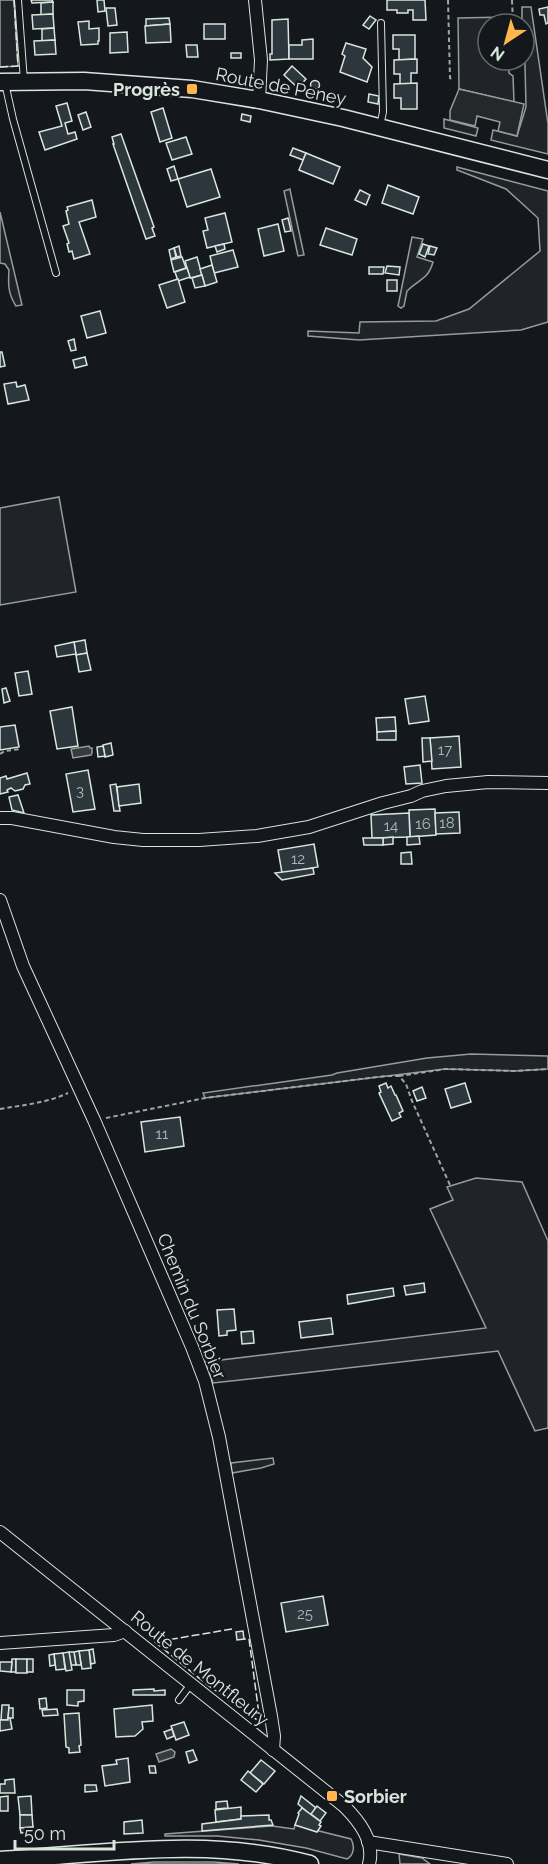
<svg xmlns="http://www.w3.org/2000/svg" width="548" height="1864" viewBox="0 0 548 1864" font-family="Raleway,sans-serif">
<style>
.green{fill:#202428;stroke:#939e99;stroke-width:1.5}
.parking{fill:#24282b;stroke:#939e99;stroke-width:1.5}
.water{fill:#363b3e;stroke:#939e99;stroke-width:1.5}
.building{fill:#2c363c;stroke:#d8e6dc;stroke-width:1.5}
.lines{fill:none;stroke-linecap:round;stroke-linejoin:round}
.lane-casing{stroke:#d8e6dc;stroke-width:8}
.street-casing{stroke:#d8e6dc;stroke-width:14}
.secondary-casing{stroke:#d8e6dc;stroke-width:19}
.path{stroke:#9da8a2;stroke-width:2;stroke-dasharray:4.5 3;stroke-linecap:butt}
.lane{stroke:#14181c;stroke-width:6}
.street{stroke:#14181c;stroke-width:12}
.secondary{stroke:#14181c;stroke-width:16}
.fence{stroke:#d8e6dc;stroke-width:1.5;stroke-dasharray:8 3;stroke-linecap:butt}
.poi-dot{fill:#ffb74d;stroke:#14181c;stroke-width:2}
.labels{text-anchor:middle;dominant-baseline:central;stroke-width:4.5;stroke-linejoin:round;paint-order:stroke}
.number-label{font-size:15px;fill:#adbab4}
.street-label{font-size:18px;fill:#d8e6dc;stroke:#14181c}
.poi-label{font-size:18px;font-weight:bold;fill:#d8e6dc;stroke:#14181c;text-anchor:end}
</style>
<rect width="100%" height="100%" fill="#14181c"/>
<g class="green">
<path d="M0,0H14L18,66L0,67Z"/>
<path d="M522,7H531L548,124V154L491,140L493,130L517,136L526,107L524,24H522Z"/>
<path d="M507,17L508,24H488V60H509V73L513,76L514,102L459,89L458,18Z"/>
<path d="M444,119L478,128L476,136L444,128Z"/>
<path d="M457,167L548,191V322L521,330L359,340L308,336V331L359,333L360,322L436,321L469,309L540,251L538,218L506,189L457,170Z"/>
<path d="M290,189V190L304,255L298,256L284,191Z"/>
<path d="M0,212L22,305L16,306C8,294 8,284 9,270L5,264L0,263Z"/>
<path d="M412,237L423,239L417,257L433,262C428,280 419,279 407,291L404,306L401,308L398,306Z"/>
<path d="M59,497L76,592L0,605V508Z"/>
<path d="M471,1054L548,1056V1069L515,1071L445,1069L205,1098L203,1093L332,1075L337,1073L427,1058Z"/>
<path d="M476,1178L522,1182L548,1241V1428L535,1431L498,1351L213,1383L205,1362L486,1328L430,1209L453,1200L447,1187Z"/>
<path d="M273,1458L274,1464L261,1468L232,1473L231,1463Z"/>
<path d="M295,1825L351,1839C355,1846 354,1855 347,1859L306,1848L259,1840L217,1836H165V1834L272,1826L294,1829Z"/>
<path d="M399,1854L422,1858L430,1864H400Z"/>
<path d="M154,1862H214L239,1864H131Z"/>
</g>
<path class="parking" d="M459,89L524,104L517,136L498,131L500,122L477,116L475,126L450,120V111Z"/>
<g class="water">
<path d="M89,746L90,748H92V753L91,755L73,758L71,749Z"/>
<path d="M171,1749L175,1752L174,1757L159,1762L156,1754Z"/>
</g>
<g class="building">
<path d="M31,0H52L53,2L32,3Z"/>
<path d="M97,0H104L105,11L98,12Z"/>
<path d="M387,0H425L426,20H413V10H408V13H397V10H387Z"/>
<path d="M53,2V14L41,15V3Z"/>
<path d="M548,7V23L546,24L544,15H540L539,9Z"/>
<path d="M106,8H115L117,25L108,26Z"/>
<path d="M53,14L54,28L33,29L32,15Z"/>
<path d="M370,16L376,20L369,29L363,25Z"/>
<path d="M169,18L170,24L146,26V19Z"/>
<path d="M288,19L289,59L270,60V54H272V20Z"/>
<path d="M89,21V29L99,28V41H98V44L81,45L78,22Z"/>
<path d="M170,24L171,42L146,43L145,26Z"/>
<rect x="204" y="24" width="21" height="15"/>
<path d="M54,28L55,40L42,41V29Z"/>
<path d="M127,32L128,52L110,53V33Z"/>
<path d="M393,35H415V59L399,60V49H393Z"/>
<path d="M313,39V59H289V45H302V40Z"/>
<path d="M55,40L56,54L35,55L34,41Z"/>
<path d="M346,43L366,49L363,58L372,67L367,82L340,72L345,56L342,54Z"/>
<path d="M186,45H197L198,57H187Z"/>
<rect x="231" y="53" width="10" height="5"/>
<path d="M417,59V73H411V84H400V74H394V60Z"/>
<path d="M292,66L306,79L298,88L284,75Z"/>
<circle cx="315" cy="85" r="4.5"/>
<path d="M417,83V109H401V98H394V84Z"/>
<path d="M369,94L379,96L378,104L368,102Z"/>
<path d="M67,103L72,121L65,123L68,134L75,132L77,139L45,150L39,132L62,126L56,106Z"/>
<path d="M163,108L172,138L160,142L151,112Z"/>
<path d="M86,112L91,127L83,130L78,115Z"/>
<path d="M242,114L251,116L250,122L241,120Z"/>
<path d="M121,134L154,227L152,228L155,236L146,239L113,144H114L112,137Z"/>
<path d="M186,137L192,154L172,160L166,143Z"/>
<path d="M293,148L306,153L303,160L290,155Z"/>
<path d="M306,153L340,167L333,184L299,170Z"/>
<path d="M174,166L178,179L171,181L167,169Z"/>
<path d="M211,169L220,197L187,207L178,179Z"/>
<path d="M388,185L419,197L413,214L382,203Z"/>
<path d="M360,190L370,195L366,205L355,200Z"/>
<path d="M92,200L96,217L79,222L90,254L74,259L72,251L69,252L67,244L69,243L63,226L69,224L66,211L68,210L67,207Z"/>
<path d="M225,213L232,242L207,248L203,231L208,230L205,218Z"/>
<path d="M288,218L291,231L285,232L282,220Z"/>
<path d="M278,224L284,251L264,256L258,229Z"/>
<path d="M326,228L357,239L352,255L320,245Z"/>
<path d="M224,244L225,249L217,252L215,246Z"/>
<path d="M423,244L429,246L425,257L419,254Z"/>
<path d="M179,246L181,256L177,257L174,248Z"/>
<path d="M430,246L437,248L434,255L428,254Z"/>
<path d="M174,248L176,257L171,259L169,250Z"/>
<path d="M233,250L238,267L214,273L210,256Z"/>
<path d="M182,257L186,268L174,272L171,260Z"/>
<path d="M197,257L202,275L190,278L185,261Z"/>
<path d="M212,265L217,282L205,286L200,269Z"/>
<path d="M387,266L400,267L399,275L385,273Z"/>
<path d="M369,267H384L383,274H369Z"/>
<path d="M187,268L190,277L178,281L175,272Z"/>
<path d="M202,275L205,286L195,288L192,278Z"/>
<path d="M178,279L185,302L167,308L159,285Z"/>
<rect x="387" y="280" width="10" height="11"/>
<path d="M100,311L106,333L87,338L81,316Z"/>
<path d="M74,339L76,350L71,351L68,341Z"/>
<path d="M0,352H2L5,366L0,367Z"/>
<path d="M85,357L87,365L75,368L73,360Z"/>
<path d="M16,382L17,387L25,385L29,400L8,404L4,384Z"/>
<path d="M85,640L87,653L76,655L74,642Z"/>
<path d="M74,642L76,654L57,657L55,646Z"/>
<path d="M87,653L91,670L79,672L76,655Z"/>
<path d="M28,671L32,694L19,696L15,673Z"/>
<path d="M6,688L10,701L4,703L2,689Z"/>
<path d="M425,696L429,721L409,724L405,699Z"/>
<path d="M72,707L78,746L57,749L50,711Z"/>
<path d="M395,717L396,731L377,732L376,718Z"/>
<path d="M15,725L19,747L0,750V727Z"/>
<path d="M396,731V740H377V732Z"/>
<path d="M459,736L461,767L432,769L430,738Z"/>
<path d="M422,738H430L432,761L423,762Z"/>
<path d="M111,743L113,755L105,757L103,745Z"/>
<path d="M103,746L105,756L98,757L97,747Z"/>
<path d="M420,765L422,783L406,784L404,767Z"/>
<path d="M88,770L95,809L73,812L66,774Z"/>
<path d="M27,773L30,784L25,785L23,789L15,791L11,788L7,790L8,792L0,794V778L6,776L7,779Z"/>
<path d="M116,784L120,811H114L110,785Z"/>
<path d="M139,784L141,803L119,806L117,787Z"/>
<path d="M18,795L24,813L12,810L9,797Z"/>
<path d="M435,809L436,835L410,837L409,810Z"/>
<path d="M459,812L460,833L436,834L435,813Z"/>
<path d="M409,813L410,837L372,838L371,815Z"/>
<path d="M419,836L420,844L407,845V837Z"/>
<path d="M393,837V844L383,845V838Z"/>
<path d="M363,838H383V845H364Z"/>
<path d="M314,844L318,867L282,873L278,850Z"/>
<path d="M411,852L412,864H401V853Z"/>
<path d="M313,868L314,874L282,880L275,873Z"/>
<path d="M386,1083L388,1088L391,1086L395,1095H396L403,1111L399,1113L401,1117L392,1121L379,1093L381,1092L379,1086Z"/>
<path d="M465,1083L471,1102L451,1108L445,1089Z"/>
<path d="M422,1087L426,1098L417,1101L413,1091Z"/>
<path d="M180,1117L184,1146L145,1152L141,1122Z"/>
<path d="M424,1283L425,1292L406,1295L404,1286Z"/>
<path d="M393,1288L394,1296L348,1304L347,1295Z"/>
<path d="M234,1309L236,1330L227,1331V1335L219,1336L217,1310Z"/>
<path d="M331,1318L333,1334L301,1338L299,1322Z"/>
<path d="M253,1331L254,1343L242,1344L241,1332Z"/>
<path d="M323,1596L328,1625L286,1632L281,1603Z"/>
<path d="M243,1631L244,1639L237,1640L236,1632Z"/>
<path d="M93,1649L95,1663L91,1664L89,1650Z"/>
<path d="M89,1650L91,1668L82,1669L79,1651Z"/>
<path d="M79,1651L81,1665H76L74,1652Z"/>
<path d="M69,1652H74L76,1665H71Z"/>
<path d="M69,1652L72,1670L66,1671L63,1653Z"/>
<path d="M63,1653L65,1669L56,1670L54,1654Z"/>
<path d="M54,1654L55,1665L50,1666L49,1655Z"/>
<path d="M12,1659H16V1672H11Z"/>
<rect x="16" y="1659" width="11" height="14"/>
<rect x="27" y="1659" width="6" height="13"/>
<path d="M0,1662H12L11,1672L0,1671Z"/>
<path d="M154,1689V1691L165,1690V1695H133V1690Z"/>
<path d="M67,1690H84V1701L78,1702V1706L67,1705Z"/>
<path d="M46,1698L47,1708L40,1709L39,1699Z"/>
<path d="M2,1705H9L8,1720H1Z"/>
<path d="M152,1705L153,1721L142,1722L143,1729L135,1736L116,1737L114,1709Z"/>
<path d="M9,1708H13V1718H8Z"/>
<path d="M57,1709L58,1715L43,1716L42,1710Z"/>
<path d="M79,1713L81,1745L79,1746L80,1752L69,1753V1748L66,1747L64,1714Z"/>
<path d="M8,1718H10L12,1729L0,1731V1720H8Z"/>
<path d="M184,1722L189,1735L176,1740L171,1726Z"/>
<path d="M172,1729L174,1736L167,1739L164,1732Z"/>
<path d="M193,1750L197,1760L189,1763L186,1752Z"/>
<path d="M128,1758L130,1782L105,1786L102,1766L117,1764L116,1760Z"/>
<path d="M261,1760L275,1771L264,1784L250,1773Z"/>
<path d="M149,1766H155L156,1773H150Z"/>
<path d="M248,1771L263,1784L256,1792L241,1780Z"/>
<path d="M14,1779L15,1793H0V1784H5V1780Z"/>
<path d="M85,1785H96L97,1791L85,1792Z"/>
<path d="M8,1796V1811H0V1797Z"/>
<path d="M31,1796L32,1815H20L18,1797Z"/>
<path d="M301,1796L316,1808L311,1815L298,1804Z"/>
<path d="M227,1801L228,1808L216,1809V1802Z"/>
<path d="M317,1806L326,1813L320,1821L311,1814Z"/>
<path d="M241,1807V1819L216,1822L215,1810Z"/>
<path d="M302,1808L321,1822L319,1825L321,1826L317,1832L295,1825L299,1814L298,1813Z"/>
<path d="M20,1815H32L33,1827L20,1828Z"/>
<path d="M269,1815V1820H271L273,1825L202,1831V1824L241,1819V1816Z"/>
<path d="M142,1820L143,1833L124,1834V1822Z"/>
<path d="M33,1827V1832L21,1833L20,1828Z"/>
</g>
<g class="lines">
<defs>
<g id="lane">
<path d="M18,0L24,81"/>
<path d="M5,83L13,119L56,273"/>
<path d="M380,126L383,112L381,23"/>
<path d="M179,1700L191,1684"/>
</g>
<g id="street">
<path d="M255,0L261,60L259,100"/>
<path d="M0,818H12L114,837L143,840H199L257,836L309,827L383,803L411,796L422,791L446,786L488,782L548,783"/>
<path d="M0,900L23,966L94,1120L192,1347L205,1381L219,1437L271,1716L274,1736L273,1750"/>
<path d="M0,1532L344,1806C359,1821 375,1841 369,1864"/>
<path d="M0,1643L114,1635L125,1631"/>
<path d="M368,1842L507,1864"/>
</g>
<g id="secondary">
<path d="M0,82L84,81L192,89L259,100L343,118L548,170"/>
<path d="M0,1860C103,1854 208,1836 310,1864"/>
</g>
</defs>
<use href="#lane" class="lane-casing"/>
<use href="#street" class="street-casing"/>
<use href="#secondary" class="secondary-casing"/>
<g class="path">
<path d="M448,0L450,78L453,81"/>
<path d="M512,0L513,24"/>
<path d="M0,754L5,751L20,749"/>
<path d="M399,1076L446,1069L515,1071L548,1069"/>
<path d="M0,1109C23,1105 47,1103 68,1093"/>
<path d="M106,1118L205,1098L386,1076H399L406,1084L412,1101L450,1185"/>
</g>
<use href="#lane" class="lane"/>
<use href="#street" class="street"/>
<use href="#secondary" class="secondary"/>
<g class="fence">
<path d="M0,67L18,66L14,0"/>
<path d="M232,1629L155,1642L205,1683L260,1722L249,1639H244"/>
</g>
</g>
<g class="poi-dot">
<rect x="186" y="83" width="12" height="12" rx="3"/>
<rect x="326" y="1790" width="12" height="12" rx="3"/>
</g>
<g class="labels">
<g class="number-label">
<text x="445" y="750">17</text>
<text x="80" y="791">3</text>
<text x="447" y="823">18</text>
<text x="423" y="824">16</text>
<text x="391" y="826">14</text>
<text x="298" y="859">12</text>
<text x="162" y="1134">11</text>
<text x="305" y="1614">25</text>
</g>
<g class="street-label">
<text transform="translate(281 86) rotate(11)">Route de Peney</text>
<text transform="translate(192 1306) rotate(68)">Chemin du Sorbier</text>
<text transform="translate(200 1668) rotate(39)">Route de Montfleury</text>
</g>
<g class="poi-label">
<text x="180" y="89">Progrès</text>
<text x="344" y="1796" text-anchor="start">Sorbier</text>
</g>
</g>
<g transform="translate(506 42) rotate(216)"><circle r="28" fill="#14181c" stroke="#626a69" stroke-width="1.5"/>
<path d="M0-4.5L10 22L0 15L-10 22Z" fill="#ffb74d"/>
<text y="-9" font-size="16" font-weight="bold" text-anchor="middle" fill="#d8e6dc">N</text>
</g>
<path d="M15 1840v9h99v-9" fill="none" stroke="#d8e6dc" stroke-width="3"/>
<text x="24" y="1840" font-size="18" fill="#d8e6dc" stroke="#14181c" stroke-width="4.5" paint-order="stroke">50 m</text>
</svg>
